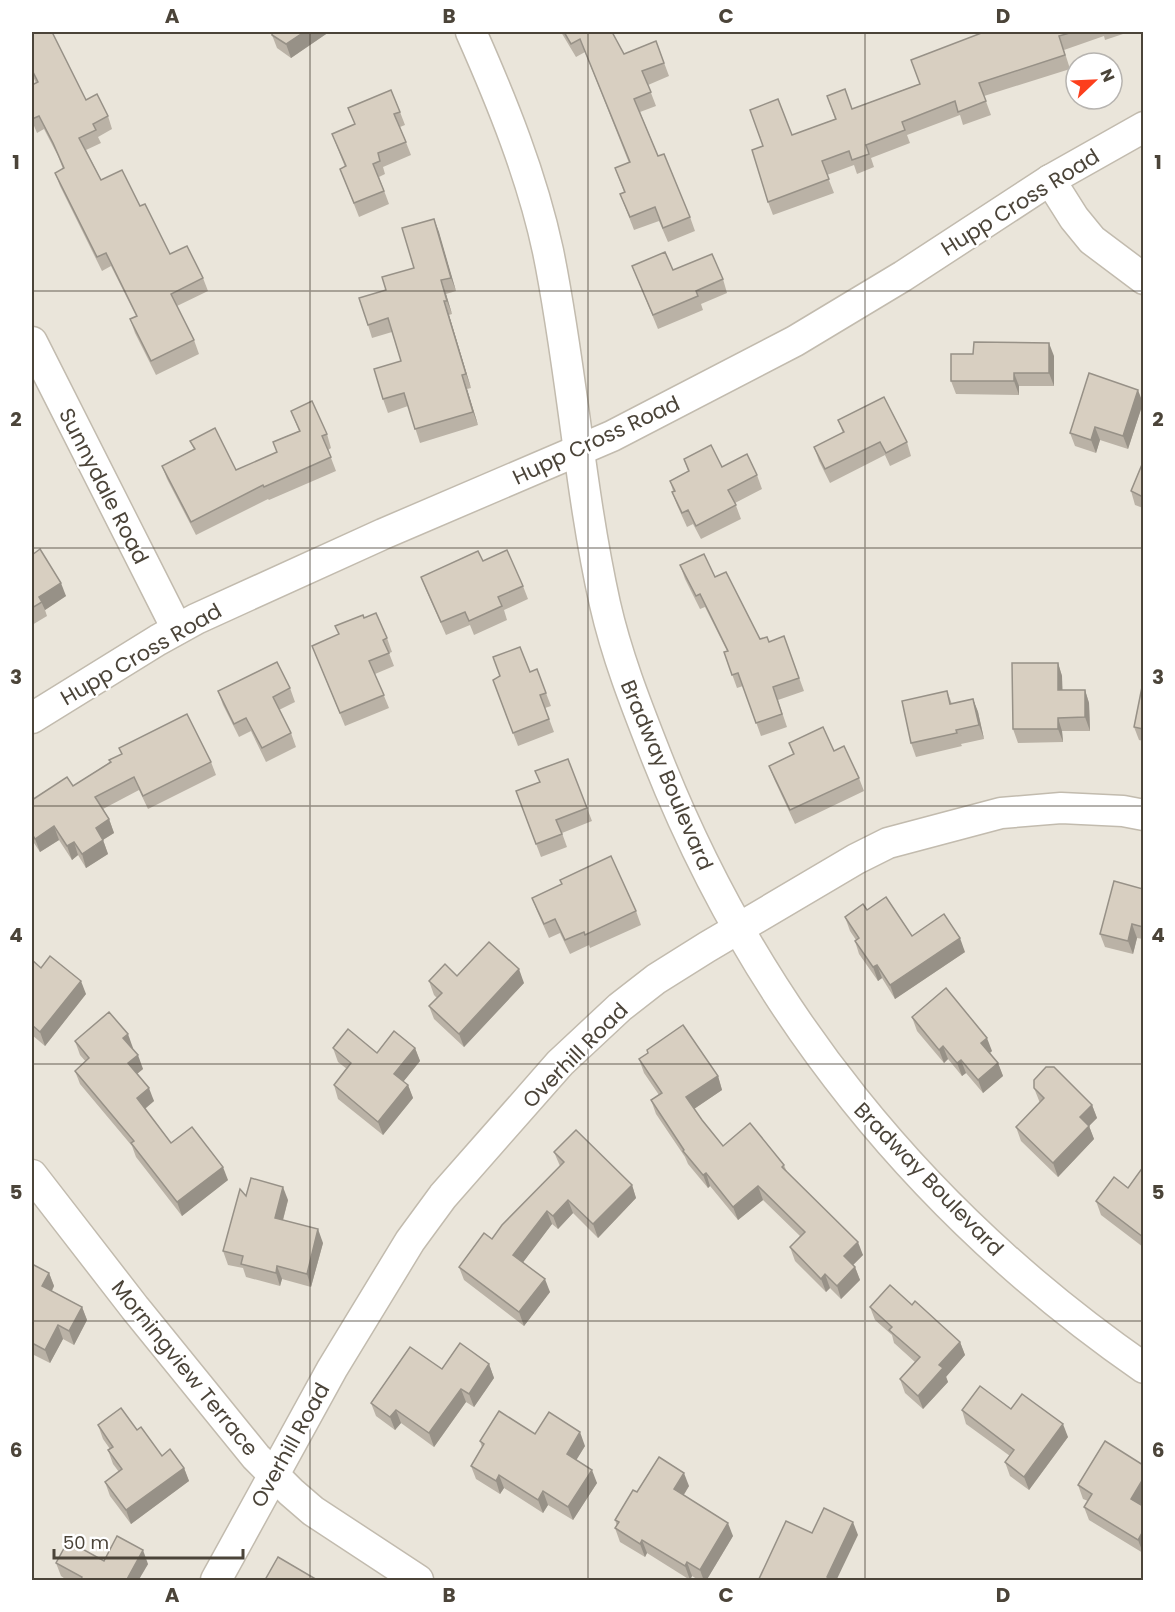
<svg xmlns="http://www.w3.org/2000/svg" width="1175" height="1612" viewBox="0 0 1175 1612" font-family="Poppins,sans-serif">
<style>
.residential{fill:#eae5da;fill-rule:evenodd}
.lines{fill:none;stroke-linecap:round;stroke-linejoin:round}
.minor-casing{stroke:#c2bbae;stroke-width:33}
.minor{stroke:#fff;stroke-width:30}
.wall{fill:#bab2a6}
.shaded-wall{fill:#979187}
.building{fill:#d8cfc1;stroke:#979187;stroke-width:1.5}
.grid{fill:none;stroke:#4b4439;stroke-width:1.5;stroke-opacity:0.55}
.labels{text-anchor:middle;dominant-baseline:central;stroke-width:4.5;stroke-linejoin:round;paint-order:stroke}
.street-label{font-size:21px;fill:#4b4439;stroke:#fff}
.neatline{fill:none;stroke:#4b4439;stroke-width:2}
.grid-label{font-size:20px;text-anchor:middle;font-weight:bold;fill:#4b4439}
</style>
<rect width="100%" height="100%" fill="#f6f3ec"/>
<path class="residential" d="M32,32H1143V1580H32ZM1076,63H1112V99H1076Z"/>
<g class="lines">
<defs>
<g id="minor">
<path d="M471,32C502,102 532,176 548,251C572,368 579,487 605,604C617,657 637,707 657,758C756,1009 922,1214 1144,1368"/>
<path d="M1050,180L1074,218L1092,240L1144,279"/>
<path d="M32,342L177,629"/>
<path d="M32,718L158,640L196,619L383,534L612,436L795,341L903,276L1050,180L1144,127"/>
<path d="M32,1175L135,1308L256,1457L291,1492L313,1511L418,1580"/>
<path d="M216,1580L332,1369L410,1241L443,1196L560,1063L620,1007L656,979L707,947L856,859L888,843L1001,813L1061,808L1123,811L1144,815"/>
</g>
</defs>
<use href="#minor" class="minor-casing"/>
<use href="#minor" class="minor"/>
</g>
<g class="wall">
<path d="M32,32L86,100L108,116L112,129L98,137L101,143L86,150L101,180L140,206L170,254L203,278L208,291L177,306L194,340L199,354L156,375L135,333L130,319L136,316L111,266L102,271L60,186L55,173L63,169L58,156L44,129L37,133L32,121V85L36,83L32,74Z"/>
<path d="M329,32L291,58L277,48L272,35Z"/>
<path d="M561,32H612L624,54L656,41L669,76L648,85L656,106L640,112L658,156L690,217L695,231L668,242L659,221L634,230L620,194L624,192L615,168L629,163L585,52L576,57Z"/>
<path d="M984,32H1129L1105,40L1104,36L1064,50L1070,69L984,96L991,115L963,125L960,115L907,135L910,143L871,158L874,167L857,174L854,165L827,175L834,193L773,215L768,202L763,146L835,119L827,96L852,109L919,84Z"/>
<path d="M348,108L400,112L405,125L400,127L411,155L383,167L385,174L379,177L389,204L359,217L340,169L345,167L332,134L355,124Z"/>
<path d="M434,219L456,291L446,294L452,314L449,315L471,388L467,389L478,425L420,443L408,406L388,413L383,399L401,361L392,332L372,338L368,325L386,290L414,268Z"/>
<path d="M632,266L673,270L723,279L727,293L701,304L703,310L658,329Z"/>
<path d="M1054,356V386H1019V395L956,394L951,381Z"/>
<path d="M1143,403L1128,449L1100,440L1096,453L1075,446L1070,433Z"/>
<path d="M291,411L327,434L331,448L328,450L336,471L269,500L268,499L196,535L167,479L162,466L194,449L190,441L236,470L277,452L273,442L299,431Z"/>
<path d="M838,420L907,442L911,456L890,466L885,455L830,483L819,461L814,447L843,433Z"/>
<path d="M684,459L757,475L762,489L735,503L741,519L701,539L693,524L687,527L677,505L672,492L673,491L670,481L688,471Z"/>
<path d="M1143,462V508L1135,505L1131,491Z"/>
<path d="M32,555L66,596L45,610L47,616L32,625Z"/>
<path d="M483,561L523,586L528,599L504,610L507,620L474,635L470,625L446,635L426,590L421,577Z"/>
<path d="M680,565L715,577L760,639L769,642L784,636L804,691L778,700L787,727L761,736L743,686L737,688L724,652L727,651L705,607L700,609L685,579Z"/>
<path d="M364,618L387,638L392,652L389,653L394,666L375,674L389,708L345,726L312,646L338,635Z"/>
<path d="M1058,663L1062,676V690H1085L1089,703L1090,731H1062L1063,742L1018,743L1013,729Z"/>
<path d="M530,672L546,693L551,706L545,708L554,732L518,746L493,680Z"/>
<path d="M1143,682V741L1139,740L1134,727Z"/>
<path d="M290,688L295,702L279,710L291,733L296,747L266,762L251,731L239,737L223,705L218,691Z"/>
<path d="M947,691L952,704L973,699L978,712L984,739L961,744L962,746L916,757L911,743Z"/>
<path d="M789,743L834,751L859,778L864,791L795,824L774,779L769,766L793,754Z"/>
<path d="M119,748L211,762L216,775L148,809L139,790L103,809L109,819L114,833L103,840L108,854L86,868L78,855L72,860L59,840L40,852L32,840V800L73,786L122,754Z"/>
<path d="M516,791L587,808L592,821L562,833L567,847L541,857Z"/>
<path d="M1143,889V939L1137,938L1133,954L1105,947L1100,934Z"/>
<path d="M532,898L636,911L641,925L590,948L589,945L570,954L560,933L549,938L537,911Z"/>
<path d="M867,910L912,936L965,952L895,999L882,978L878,981L859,954L855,941L856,940L850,931L845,917Z"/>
<path d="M32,960L41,968L86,994L45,1046L32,1035Z"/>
<path d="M457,976L524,983L464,1047L434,1019L429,1006L437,998L434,995L429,981Z"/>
<path d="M912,1017L992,1051L990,1053L998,1063L1003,1076L983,1093L966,1073L962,1076L948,1059L944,1063L917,1031Z"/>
<path d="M75,1041L133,1048H132L143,1069L137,1074L154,1101L145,1109L171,1143L228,1180L182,1216L136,1157L132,1146L80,1084L75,1071L86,1062L80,1055Z"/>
<path d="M333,1048L377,1053L415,1048L420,1061L403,1082L408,1085L413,1098L383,1135L338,1099L334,1085L347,1069L338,1062Z"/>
<path d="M647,1050L718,1076L722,1090L694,1109L702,1120L723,1146L784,1165L787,1172L863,1255L853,1265L855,1267L860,1280L841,1299L830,1288L826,1292L795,1261L790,1247L800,1236L763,1200L738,1220L710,1186L708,1188L688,1164L685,1157L656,1114L651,1100L659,1095L644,1073L639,1059L648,1053Z"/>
<path d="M1034,1088L1092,1105L1097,1118L1089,1126L1094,1139L1058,1177L1021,1141L1016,1127L1040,1103Z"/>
<path d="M554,1152L632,1185L636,1198L598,1238L573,1213L558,1229L552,1224L523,1262L550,1292L524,1326L464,1280L459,1267L492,1239L560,1166Z"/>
<path d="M1143,1167V1247L1101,1215L1096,1201L1128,1188Z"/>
<path d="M246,1196L288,1200L283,1220L323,1243L311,1287L282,1279L280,1286L246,1277L243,1268L228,1265L223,1251Z"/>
<path d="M32,1264L49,1273L54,1286L52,1291L82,1307L87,1320L74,1345L63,1339L50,1363L32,1354Z"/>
<path d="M912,1305L960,1342L965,1355L946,1376L948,1382L923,1409L905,1393L900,1379L915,1362L894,1343L892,1335L875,1320L870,1307Z"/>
<path d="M489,1364L494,1378L474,1407L466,1402L434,1447L401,1423L395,1430L376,1416L371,1403L442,1369Z"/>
<path d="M1011,1409L1068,1437L1029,1490L1010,1476L1005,1462L1010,1456L966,1424L962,1410Z"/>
<path d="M98,1425L137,1430L162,1456L184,1468L189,1481L131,1524L110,1496L105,1482L119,1472L113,1464L108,1450L110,1449L103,1439Z"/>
<path d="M535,1434L585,1446L576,1460L597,1483L573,1520L548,1505L543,1513L504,1488L500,1494L476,1479L471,1466L482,1447L480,1441Z"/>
<path d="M1078,1485L1141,1505L1143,1553L1089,1520L1084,1507L1088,1501L1083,1499Z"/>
<path d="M689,1486L683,1495L733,1536L706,1581H700L692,1576L690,1580L647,1553L645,1557L620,1542L615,1528L617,1526L615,1520L637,1492Z"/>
<path d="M104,1561L148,1564L138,1581H68L61,1576L56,1563Z"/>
</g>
<g class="shaded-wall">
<path d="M304,32H329L291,58L286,44Z"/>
<path d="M434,219L439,232L456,291L451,278Z"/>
<path d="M441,280L446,294L452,314L447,301Z"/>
<path d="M444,301L449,315L471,388L466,374Z"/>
<path d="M1049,343L1054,356V386L1049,373Z"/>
<path d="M1014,373L1019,386V395L1014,381Z"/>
<path d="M462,375L467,389L478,425L473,412Z"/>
<path d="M1138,390L1143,403L1128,449L1123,436Z"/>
<path d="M1095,427L1100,440L1096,453L1091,440Z"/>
<path d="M61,583L66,596L45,610L39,597Z"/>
<path d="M1058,663L1062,676L1063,703L1058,690Z"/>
<path d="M1085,690L1089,703L1090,731L1085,717Z"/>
<path d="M973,699L978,712L984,739L979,725Z"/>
<path d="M1058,718L1062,731L1063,742L1058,729Z"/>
<path d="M109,819L114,833L101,841L96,828Z"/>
<path d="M54,826L59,840L40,852L35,839Z"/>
<path d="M103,840L108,854L86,868L82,854Z"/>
<path d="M74,842L78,855L72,860L67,846Z"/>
<path d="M1132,924L1137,938L1133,954L1128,941Z"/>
<path d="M960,938L965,952L895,999L890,985Z"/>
<path d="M877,965L882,978L878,981L873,967Z"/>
<path d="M519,969L524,983L464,1047L459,1034Z"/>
<path d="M81,981L86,994L45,1046L40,1032Z"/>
<path d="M128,1034L133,1048L128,1052L123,1038Z"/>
<path d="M987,1038L992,1051L986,1056L981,1043Z"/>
<path d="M943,1046L948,1059L944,1063L939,1050Z"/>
<path d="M415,1048L420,1061L399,1087L394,1074Z"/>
<path d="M138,1055L143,1069L133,1077L128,1063Z"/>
<path d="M961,1060L966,1073L962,1076L957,1063Z"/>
<path d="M998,1063L1003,1076L983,1093L978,1080Z"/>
<path d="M718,1076L722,1090L691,1111L686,1097Z"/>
<path d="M408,1085L413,1098L383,1135L378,1122Z"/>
<path d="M149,1088L154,1101L142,1111L137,1098Z"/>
<path d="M1092,1105L1097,1118L1089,1126L1094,1139L1058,1177L1053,1163L1080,1117Z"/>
<path d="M223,1167L228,1180L182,1216L177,1202Z"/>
<path d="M706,1173L710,1186L708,1188L703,1175Z"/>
<path d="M632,1185L636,1198L598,1238L593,1224Z"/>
<path d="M758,1186L763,1200L738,1220L733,1207Z"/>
<path d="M283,1187L288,1200L280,1231L275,1218Z"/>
<path d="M568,1200L573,1213L558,1229L553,1216Z"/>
<path d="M547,1211L552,1224L518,1269L513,1255Z"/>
<path d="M318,1229L323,1243L311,1287L307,1274Z"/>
<path d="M858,1242L863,1255L849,1269L844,1256Z"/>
<path d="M277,1266L282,1279L280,1286L276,1273Z"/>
<path d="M855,1267L860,1280L841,1299L837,1286Z"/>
<path d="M49,1273L54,1286L47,1300L42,1286Z"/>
<path d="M825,1274L830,1288L826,1292L821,1279Z"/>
<path d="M545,1279L550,1292L524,1326L519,1312Z"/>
<path d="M82,1307L87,1320L74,1345L69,1331Z"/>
<path d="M58,1325L63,1339L50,1363L45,1350Z"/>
<path d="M960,1342L965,1355L946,1377L948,1382L923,1409L918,1396L939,1365Z"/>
<path d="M489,1364L494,1378L474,1407L469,1394Z"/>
<path d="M461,1389L466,1402L434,1447L429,1433Z"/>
<path d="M396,1410L401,1423L395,1430L390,1417Z"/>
<path d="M1063,1424L1068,1437L1029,1490L1024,1477Z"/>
<path d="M580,1432L585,1446L572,1467L567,1454Z"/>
<path d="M184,1468L189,1481L131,1524L126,1510Z"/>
<path d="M592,1470L597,1483L573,1520L568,1507Z"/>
<path d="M684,1473L689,1486L679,1503L674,1489Z"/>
<path d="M499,1475L504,1488L500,1494L496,1481Z"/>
<path d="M1143,1479V1500L1136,1512L1131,1499Z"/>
<path d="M543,1491L548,1505L543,1513L538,1500Z"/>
<path d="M853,1522L858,1535L836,1581H828L827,1577Z"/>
<path d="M728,1523L733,1536L706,1581H704L700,1570Z"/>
<path d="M1143,1531V1553L1138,1540Z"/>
<path d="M642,1540L647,1553L645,1557L640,1544Z"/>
<path d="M143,1550L148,1564L138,1581H126Z"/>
<path d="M687,1562L692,1576L690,1580L685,1566Z"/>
</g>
<g class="building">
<path d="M32,32H52L86,100L97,94L108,116L93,124L96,130L79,138L101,180L122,170L140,206L145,204L170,254L187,246L203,278L171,294L194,340L151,361L130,319L137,316L106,253L97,257L55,173L64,168L53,143L39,116L32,119V85L38,82L32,70Z"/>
<path d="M272,32H304L286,44L272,35Z"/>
<path d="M564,32H612L624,54L656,41L664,63L642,71L651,92L634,99L658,156L664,154L690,217L663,228L655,207L630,217L620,194L625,192L615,168L630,162L580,39L571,44Z"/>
<path d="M984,32H1073L1059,36L1065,55L979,83L986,101L958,112L955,101L902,122L905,130L866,145L869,154L852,160L849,151L822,161L829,179L768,202L752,150L763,146L750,110L778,99L792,135L836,119L827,96L845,89L852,109L920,84L911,60Z"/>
<path d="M391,90L400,112L394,114L406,142L378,153L380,161L373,164L384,191L354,203L340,169L346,166L332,134L355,124L348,108Z"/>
<path d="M434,219L451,278L441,280L447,301H444L466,374L462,375L473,412L415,429L404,393L383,399L374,369L401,361L388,318L368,325L359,298L386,290L382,277L414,268L402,228Z"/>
<path d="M665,252L673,270L712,254L723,279L696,291L698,296L653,315L632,266Z"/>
<path d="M974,342L1049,343V373H1014V381H951V354H973Z"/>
<path d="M1089,373L1138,390L1123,436L1095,427L1091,440L1070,433Z"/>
<path d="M884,397L907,442L886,453L880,442L825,469L814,447L844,432L838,420Z"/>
<path d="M312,401L327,434L322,436L331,457L264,487L263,485L191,522L162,466L195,449L190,441L215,428L236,470L277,452L273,442L300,431L291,411Z"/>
<path d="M711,445L722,467L747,454L757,475L728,490L736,505L696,526L688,510L682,513L672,492L675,491L670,481L689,471L684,459Z"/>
<path d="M1143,462V497L1131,491Z"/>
<path d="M40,549L61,583L39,597L42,602L32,608V555Z"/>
<path d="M507,550L523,586L498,597L502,606L469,621L465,612L441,622L421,577L478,551L483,561Z"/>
<path d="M704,554L715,577L726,572L760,639L767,637L769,642L784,636L799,678L773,687L782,714L756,723L738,673L732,675L724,652L728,651L700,594L696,596L680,565Z"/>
<path d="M376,613L387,638L383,640L389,653L369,661L384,695L340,713L312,646L339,634L335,626L363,615L364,618Z"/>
<path d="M520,647L530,672L537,669L546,693L540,695L549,719L513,733L493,680L500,676L493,657Z"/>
<path d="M277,662L290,688L273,697L291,733L262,748L246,718L234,724L218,691Z"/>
<path d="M1012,663H1058V690H1085V717L1058,718V729H1013Z"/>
<path d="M1143,682V729L1134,727Z"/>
<path d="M947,691L950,704L973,699L979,725L956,730L957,733L911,743L902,701Z"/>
<path d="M187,714L211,762L143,796L134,777L95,797L109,819L96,828L103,840L82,854L74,842L67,846L54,826L35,839L32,834V800L67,777L73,786L111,762L109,760L122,754L119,748Z"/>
<path d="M823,727L834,751L844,746L859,778L790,810L769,766L794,754L789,743Z"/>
<path d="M568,759L587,808L556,820L562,834L536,844L516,791L540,782L535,771Z"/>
<path d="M611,856L636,911L585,935L584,932L565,940L555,919L544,924L532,898L562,884L560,880Z"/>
<path d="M1114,881L1143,889V927L1132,924L1128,941L1100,934Z"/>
<path d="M886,897L912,936L944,914L960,938L890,985L877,965L873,967L855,941L859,938L845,917L863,904L867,910Z"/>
<path d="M489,942L519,969L459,1034L429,1006L442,993L429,981L445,964L457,976Z"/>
<path d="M50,956L81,981L40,1032L32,1025V960L41,968Z"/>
<path d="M946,988L987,1038L981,1043L998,1063L978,1080L961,1060L957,1063L943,1046L939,1050L912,1017Z"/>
<path d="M109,1012L128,1034L123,1038L138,1055L128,1063L149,1088L137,1098L171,1143L192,1127L223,1167L177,1202L131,1143L134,1141L75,1071L89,1058L75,1041Z"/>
<path d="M683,1025L718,1076L686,1097L702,1120L723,1146L750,1123L784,1165L782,1167L858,1242L844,1256L855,1267L837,1286L825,1274L821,1279L790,1247L805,1232L758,1186L733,1207L706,1173L703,1175L683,1151L684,1150L651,1100L662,1093L639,1059L648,1053L647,1050Z"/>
<path d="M348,1029L377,1053L394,1031L415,1048L394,1074L408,1085L378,1122L334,1085L351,1063L333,1048Z"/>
<path d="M1046,1067H1054L1092,1105L1080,1117L1089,1126L1053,1163L1016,1127L1044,1098L1034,1088V1080Z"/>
<path d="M576,1130L632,1185L593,1224L568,1200L553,1216L547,1211L513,1255L545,1279L519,1312L459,1267L484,1233L492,1239L502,1225L564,1162L554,1152Z"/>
<path d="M1143,1167V1237L1096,1201L1114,1177L1128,1188Z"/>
<path d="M251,1178L283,1187L275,1218L318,1229L307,1274L277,1266L276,1273L241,1264L243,1256L223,1251L240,1189L246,1196Z"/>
<path d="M32,1264L49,1273L42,1286L82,1307L69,1331L58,1325L45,1350L32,1343Z"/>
<path d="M890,1285L912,1305L915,1301L960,1342L939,1365L943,1368L918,1396L900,1379L920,1357L889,1330L892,1327L870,1307Z"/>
<path d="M460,1343L489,1364L469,1394L461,1389L429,1433L396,1410L390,1417L371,1403L410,1347L442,1369Z"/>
<path d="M980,1386L1011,1409L1022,1394L1063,1424L1024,1477L1005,1462L1014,1450L962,1410Z"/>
<path d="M121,1408L137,1430L141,1427L162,1456L170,1449L184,1468L126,1510L105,1482L122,1469L108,1450L113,1447L98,1425Z"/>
<path d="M499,1411L535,1434L549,1412L580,1432L567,1454L592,1470L568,1507L543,1491L538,1500L499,1475L496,1481L471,1466L484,1444L480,1441Z"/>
<path d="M1105,1441L1143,1465V1479L1131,1499L1143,1506V1531L1138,1540L1084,1507L1092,1494L1078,1485Z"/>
<path d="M659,1457L684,1473L674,1489L728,1523L700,1570L687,1562L685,1566L642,1540L640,1544L615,1528L619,1522L615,1520L633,1490L637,1492Z"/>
<path d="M824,1508L853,1522L827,1577L831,1579L830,1581H758L786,1521L812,1533Z"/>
<path d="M117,1536L143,1550L126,1581H80L82,1577L56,1563L68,1541L104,1561Z"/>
<path d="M278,1557L319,1581H267L265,1580Z"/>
</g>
<path class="grid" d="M310,32V1580M588,32V1580M865,32V1580M32,291H1144M32,548H1144M32,806H1144M32,1064H1144M32,1321H1144"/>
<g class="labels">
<g class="street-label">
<text transform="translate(1020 202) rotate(-32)">Hupp Cross Road</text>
<text transform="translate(596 440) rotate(-25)">Hupp Cross Road</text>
<text transform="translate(104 486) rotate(63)">Sunnydale Road</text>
<text transform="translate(141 654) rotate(-30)">Hupp Cross Road</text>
<text transform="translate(667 775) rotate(67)">Bradway Boulevard</text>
<text transform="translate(575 1055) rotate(-45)">Overhill Road</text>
<text transform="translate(929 1179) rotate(46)">Bradway Boulevard</text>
<text transform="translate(185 1368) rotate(51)">Morningview Terrace</text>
<text transform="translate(290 1445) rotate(-61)">Overhill Road</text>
</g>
</g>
<rect width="1175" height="1612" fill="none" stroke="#ffffff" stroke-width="66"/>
<g transform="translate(1094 81) rotate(67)"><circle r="28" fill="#ffffff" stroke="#b7b4b0" stroke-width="1.5"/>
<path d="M0-4.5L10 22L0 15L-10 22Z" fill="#fc3f1d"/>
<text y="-9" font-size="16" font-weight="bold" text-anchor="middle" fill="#4b4439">N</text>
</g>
<path d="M54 1549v9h189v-9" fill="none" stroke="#4b4439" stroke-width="3"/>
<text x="63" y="1549" font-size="18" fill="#4b4439" stroke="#ffffff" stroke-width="4.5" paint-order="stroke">50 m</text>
<rect x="33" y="33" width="1109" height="1546" class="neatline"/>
<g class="grid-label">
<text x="172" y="23">A</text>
<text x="449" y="23">B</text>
<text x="726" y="23">C</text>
<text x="1003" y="23">D</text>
<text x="16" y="169">1</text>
<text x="1158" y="169">1</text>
<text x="16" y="426">2</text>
<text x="1158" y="426">2</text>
<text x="16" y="684">3</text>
<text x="1158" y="684">3</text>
<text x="16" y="942">4</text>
<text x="1158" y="942">4</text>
<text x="16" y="1199">5</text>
<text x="1158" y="1199">5</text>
<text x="16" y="1457">6</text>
<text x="1158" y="1457">6</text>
<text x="172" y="1602">A</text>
<text x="449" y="1602">B</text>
<text x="726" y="1602">C</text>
<text x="1003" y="1602">D</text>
</g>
</svg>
